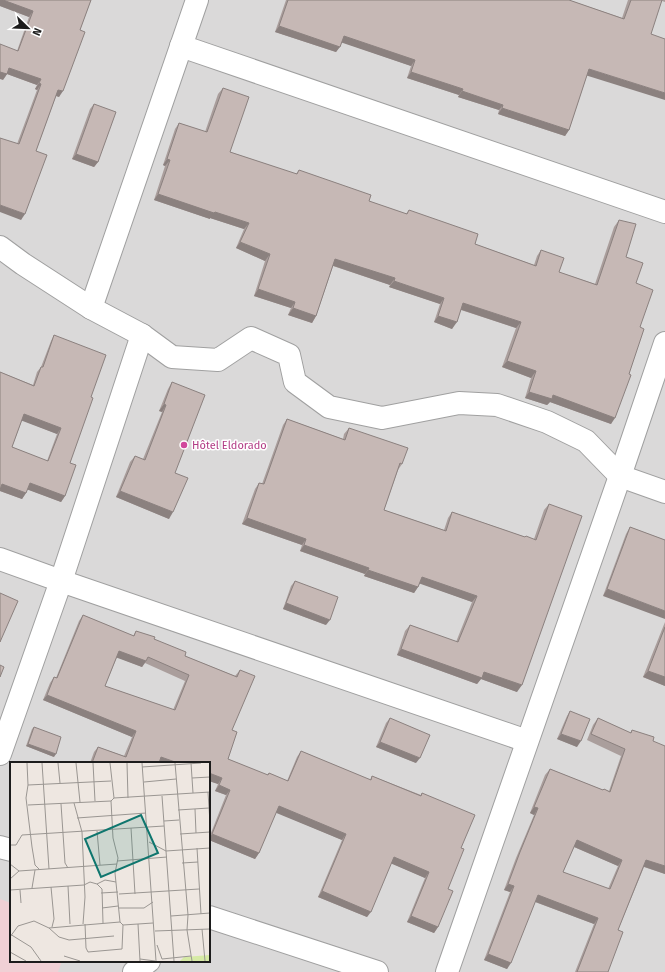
<svg xmlns="http://www.w3.org/2000/svg" width="665" height="972" viewBox="0 0 665 972" font-family="'Fira Sans',sans-serif">
<style>
.residential{fill:#dad9d9;fill-rule:evenodd}
.commercial{fill:#f0d0d5}
.lines{fill:none;stroke-linecap:round;stroke-linejoin:round}
.minor-casing{stroke:#a0a0a0;stroke-width:24}
.minor{stroke:#fff;stroke-width:22}
.wall{fill:#aa9e9c;fill-rule:evenodd}
.shaded-wall{fill:#8b817f}
.building{fill:#c6b8b5;stroke:#8b817f;fill-rule:evenodd}
.hotel-dot{fill:#d1479c;stroke:#fff;stroke-width:1.5}
.labels{text-anchor:middle;dominant-baseline:central;stroke-width:3;stroke-linejoin:round;paint-order:stroke}
.hotel-label{font-size:11px;fill:#b23c85;stroke:#fff;text-anchor:start}
.inset-road{fill:none;stroke:#9a9692;stroke-width:1}
.view{fill:#0f766e;fill-opacity:0.15;stroke:#0f766e;stroke-width:2}
.inset-edge{fill:none;stroke:#1c1c1c;stroke-width:2}
</style>
<rect width="100%" height="100%" fill="#eee7e1"/>
<path class="residential" d="M0,0H665V972H0ZM11,763H209V961H11Z"/>
<path class="commercial" d="M0,899L11,903V961H62L58,972H0Z"/>
<g class="lines">
<defs>
<g id="minor">
<path d="M181,46L665,212"/>
<path d="M0,247L23,264L91,308L142,335L172,357L218,360L251,338L289,355L295,382L329,407L382,418L459,403L497,405L547,422L586,441L620,476L665,492"/>
<path d="M91,308L197,0"/>
<path d="M0,559L61,581L527,741"/>
<path d="M0,754L61,581L142,335"/>
<path d="M0,847L11,850"/>
<path d="M209,917L377,972"/>
<path d="M134,972L149,961"/>
<path d="M447,972L620,476L665,343"/>
</g>
</defs>
<use href="#minor" class="minor-casing"/>
<use href="#minor" class="minor"/>
</g>
<g class="wall">
<path d="M0,0H91L80,30L59,97L56,96L36,151L21,220L17,144L37,90L35,89L37,85L7,74L3,80L17,51L29,17L0,6Z"/>
<path d="M286,0H569L622,18L628,0H665V2L662,1L587,75L569,130L565,136L498,114L499,110L458,97L459,95L407,78L411,66L342,42L336,52L275,32Z"/>
<path d="M223,88L230,152L296,174L299,170L369,201L406,214L409,210L475,244L534,265L537,256L541,250L559,272L595,284L614,227L619,220L626,257L636,283L640,327L611,424L550,402L547,405L525,398L531,378L502,367L516,328L461,310L452,329L434,322L440,304L389,287L390,285L333,266L316,316L312,323L288,315L291,308L254,296L265,261L236,248L244,229L210,218V219L154,200L165,166L163,165L175,129L179,123L205,132L218,94Z"/>
<path d="M94,104L98,162L94,167L72,159L90,109Z"/>
<path d="M54,335L91,397L70,463L65,496L61,502L27,489L26,493L22,499L0,491V372L33,385L37,372L41,367L51,341ZM22,420L57,434L47,461L12,447Z"/>
<path d="M172,382L175,473L169,519L116,497L130,462L135,456L143,459L162,412L159,411L168,389Z"/>
<path d="M287,419L343,439L344,434L349,428L402,464L398,470L384,510L444,530L448,518L452,512L525,537L534,539L544,510L549,504L517,692L481,679L477,684L397,655L405,631L410,625L456,642L472,602L420,583L418,587L414,593L364,576L365,574L300,551L302,545L242,524L255,489L259,483L262,484L283,425Z"/>
<path d="M630,527L665,540L603,596L626,534Z"/>
<path d="M295,581L326,625L283,609L291,586Z"/>
<path d="M83,615L133,636L136,631L154,639L185,656L235,676L240,670L232,730L228,759L267,775L269,773L287,781L297,757L301,751L370,780L372,776L421,795L422,793L461,848L448,889L438,927L434,933L407,922L425,878L391,863L367,917L318,897L342,840L276,812L259,853L255,859L209,840V838L226,795L215,791L218,784L209,781V763H90L94,752L98,747L124,756L132,737L43,700L50,683L54,677L56,678L79,621ZM117,657L142,667L145,663L185,681L173,710L105,686Z"/>
<path d="M665,622V686L643,677Z"/>
<path d="M570,711L577,747L557,739L567,716Z"/>
<path d="M390,718L416,763L376,747L386,723Z"/>
<path d="M598,718L630,733L632,730L653,741L665,874L644,867L618,930L608,972H575L594,924L535,902L507,969L484,960L510,892L504,890L516,858L534,815L530,813L545,775L550,769L603,790L604,789L609,791L621,756L587,740L593,725ZM574,847L618,866L608,889L563,872Z"/>
<path d="M34,727L54,757L26,746L32,729Z"/>
</g>
<g class="shaded-wall">
<path d="M0,0H3L33,11L29,17L0,6Z"/>
<path d="M279,26L340,47L336,52L275,32Z"/>
<path d="M344,36L415,60L411,66L340,42Z"/>
<path d="M9,68L41,79L37,85L7,74L3,80L0,79V72Z"/>
<path d="M589,69L665,93V100L585,75Z"/>
<path d="M411,72L463,89L459,95L407,78Z"/>
<path d="M39,83L41,84L37,90L35,89Z"/>
<path d="M58,90L63,91L59,97L54,95Z"/>
<path d="M462,91L503,105L499,110L458,97Z"/>
<path d="M502,108L569,130L565,136L498,114Z"/>
<path d="M76,154L98,162L94,167L72,159Z"/>
<path d="M167,159L170,160L165,166L163,165Z"/>
<path d="M158,194L215,212L249,223L244,229L210,218V219L154,200Z"/>
<path d="M0,205L25,214L21,220L0,212Z"/>
<path d="M240,242L270,254L265,261L236,248Z"/>
<path d="M335,259L395,278L390,285L331,265Z"/>
<path d="M394,281L444,298L440,304L389,287Z"/>
<path d="M258,289L295,302L291,308L254,296Z"/>
<path d="M463,303L521,322L516,328L459,309Z"/>
<path d="M293,308L316,316L312,323L288,315Z"/>
<path d="M438,316L457,322L452,329L434,322Z"/>
<path d="M507,361L536,371L531,378L502,367Z"/>
<path d="M529,392L553,395L615,418L611,424L550,402L547,405L525,398Z"/>
<path d="M164,404L166,405L162,412L159,411Z"/>
<path d="M24,414L61,428L57,434L20,420Z"/>
<path d="M30,483L65,496L61,502L26,489Z"/>
<path d="M2,484L26,493L22,499L0,491V487Z"/>
<path d="M120,491L173,512L169,519L116,497Z"/>
<path d="M247,518L306,539L302,545L242,524Z"/>
<path d="M304,545L369,568L365,574L300,551Z"/>
<path d="M368,570L418,587L414,593L364,576Z"/>
<path d="M422,577L477,596L472,602L418,583Z"/>
<path d="M607,589L665,611V619L603,596Z"/>
<path d="M286,603L330,620L326,625L283,609Z"/>
<path d="M401,649L484,672L522,685L517,692L481,679L477,684L397,655Z"/>
<path d="M119,651L146,661L142,667L115,657Z"/>
<path d="M648,671L665,677V686L643,677Z"/>
<path d="M47,695L136,731L132,737L43,700Z"/>
<path d="M561,734L581,741L577,747L557,739Z"/>
<path d="M380,742L420,758L416,763L376,747Z"/>
<path d="M28,744L56,754L54,757L26,746Z"/>
<path d="M161,757L178,763H157Z"/>
<path d="M209,773L222,778L218,784L209,781Z"/>
<path d="M219,785L230,790L226,795L215,791Z"/>
<path d="M279,806L346,834L342,840L274,812Z"/>
<path d="M534,807L538,808L534,815L530,813Z"/>
<path d="M212,834L259,853L255,859L209,840V839Z"/>
<path d="M577,840L622,860L618,866L572,846Z"/>
<path d="M394,857L429,872L425,878L390,863Z"/>
<path d="M646,860L665,866V874L642,866Z"/>
<path d="M508,884L514,886L510,892L504,890Z"/>
<path d="M322,891L371,912L367,917L318,897Z"/>
<path d="M538,895L598,918L594,924L533,901Z"/>
<path d="M411,916L438,927L434,933L407,922Z"/>
<path d="M488,954L511,963L507,969L484,960Z"/>
</g>
<g class="building">
<path d="M3,0H91L80,30L85,32L63,91L58,90L36,151L47,155L25,214L0,205V138L19,144L41,84L39,83L41,79L9,68L7,74L0,72V44L18,51L33,11Z"/>
<path d="M288,0H569L624,19L631,0H662L651,34L665,39V93L589,69L569,130L502,108L503,105L462,91L463,89L411,72L415,60L344,36L340,47L279,26Z"/>
<path d="M223,88L249,97L230,152L297,174L299,170L371,195L369,201L407,214L409,210L478,234L475,244L536,266L541,250L564,258L559,272L597,285L619,220L636,224L626,257L643,263L636,283L653,290L640,327L644,329L629,374L631,375L615,418L553,395L552,399L529,392L536,371L507,361L521,322L463,303L457,322L438,316L444,298L394,281L395,278L335,259L316,316L293,308L295,302L258,289L270,254L240,242L249,223L215,212L214,213L158,194L170,160L167,159L179,123L207,132Z"/>
<path d="M94,104L116,112L98,162L76,154Z"/>
<path d="M54,335L106,355L91,397L93,398L70,463L76,465L65,496L30,483L26,493L2,484L0,490V372L34,386L41,367H43ZM24,414L61,428L48,461L12,447Z"/>
<path d="M172,382L205,395L175,473L188,478L173,512L120,491L135,456L145,460L166,405L164,404Z"/>
<path d="M287,419L345,440L349,428L408,448L402,464L400,463L384,510L446,531L452,512L525,537L526,536L536,540L549,504L582,516L522,685L484,672L482,678L401,649L410,625L458,642L477,596L422,577L418,587L368,570L369,568L304,545L306,539L247,518L259,483L264,484Z"/>
<path d="M630,527L665,540V611L607,589Z"/>
<path d="M295,581L338,597L330,620L286,603Z"/>
<path d="M0,593L18,601L0,642Z"/>
<path d="M83,615L134,636L136,631L155,637L154,639L186,652L185,656L237,677L240,670L255,676L232,730L237,732L228,759L268,775L269,773L288,781L301,751L371,780L372,776L421,796L422,793L475,815L461,848L464,849L448,889L453,891L438,927L411,916L429,872L394,857L371,912L322,891L346,834L279,806L259,853L212,834L230,790L219,785L222,778L209,773V763H178L161,757L159,763H92L98,747L126,757L136,731L47,695L54,677L57,678ZM119,651L146,661L148,657L189,675L175,710L105,686Z"/>
<path d="M665,627V677L648,671Z"/>
<path d="M0,665L4,667L0,677Z"/>
<path d="M570,711L590,719L581,741L561,734Z"/>
<path d="M390,718L430,735L420,758L380,742Z"/>
<path d="M598,718L631,733L632,730L654,737L653,741L665,746V866L646,860L618,930L623,932L608,972H577L598,918L538,895L511,963L488,954L514,886L508,884L520,852L538,808L534,807L550,769L603,790L604,789L610,792L625,749L591,734ZM577,840L622,860L610,889L563,872Z"/>
<path d="M34,727L61,737L56,754L28,744Z"/>
</g>
<circle class="hotel-dot" cx="184" cy="445" r="4"/>
<g class="labels">
<g class="hotel-label">
<text x="192" y="445">Hôtel Eldorado</text>
</g>
</g>
<g transform="translate(10 762)">
<rect width="200" height="200" fill="#eee7e1"/>
<path d="M200,193V199H170L174,195Z" fill="#d6eaa5"/>
<path class="inset-road" d="M17,1L18,23M32,1L39,107M48,1L50,21M66,1L70,40M83,1L85,39M100,1L104,36M117,1L118,36M132,1L146,199M165,1L178,153L177,168L182,199M181,1L183,31M132,5L191,1M182,16L200,15M134,20L166,17M198,30L200,61M152,34L164,199M64,41L72,70L75,135L73,162M51,42L55,101L58,106M18,43L101,39M185,47L186,71M168,48L199,46M67,56L136,51M154,59L169,58M121,66L125,132M87,69L90,103M170,72L200,70M139,80L156,89L200,86M0,83H6L12,73L154,64M187,86L191,152M107,99L157,95M172,101L188,100M0,102L9,109L107,102M30,108L25,103L22,85L16,36L18,23L101,19M0,117L9,109M87,122L92,127L93,161M58,124L60,162M41,125L44,157L42,165M22,126L25,108M0,128L74,123L80,120L87,122L95,118L106,120M10,128L11,141M91,131L108,130M109,132L189,127M92,146L108,144M109,146H134L143,140M161,154L200,151M75,162L76,186L78,190L112,187L113,163L110,160L105,111L108,96L103,76L101,39L104,36L200,30M128,162L130,199M113,163L143,161M39,166L49,175L59,178L104,174M192,167L195,199M145,169L200,167M0,172L21,185L31,199M0,175L8,164L24,159L39,166L110,160M147,183L152,197L181,194M0,190L16,199M54,194L70,199M130,197L145,199"/>
<path class="view" d="M131,53L148,91L91,115L75,77Z"/>
<rect width="200" height="200" class="inset-edge"/>
</g>
<g transform="translate(28 28) rotate(113)" stroke="#ffffff" stroke-width="3" paint-order="stroke">
<path d="M0-3L7 15L0 10L-7 15Z" fill="#1c1c1c"/>
<text y="-6" font-size="11" font-weight="bold" text-anchor="middle" fill="#1c1c1c">N</text>
</g>
</svg>
